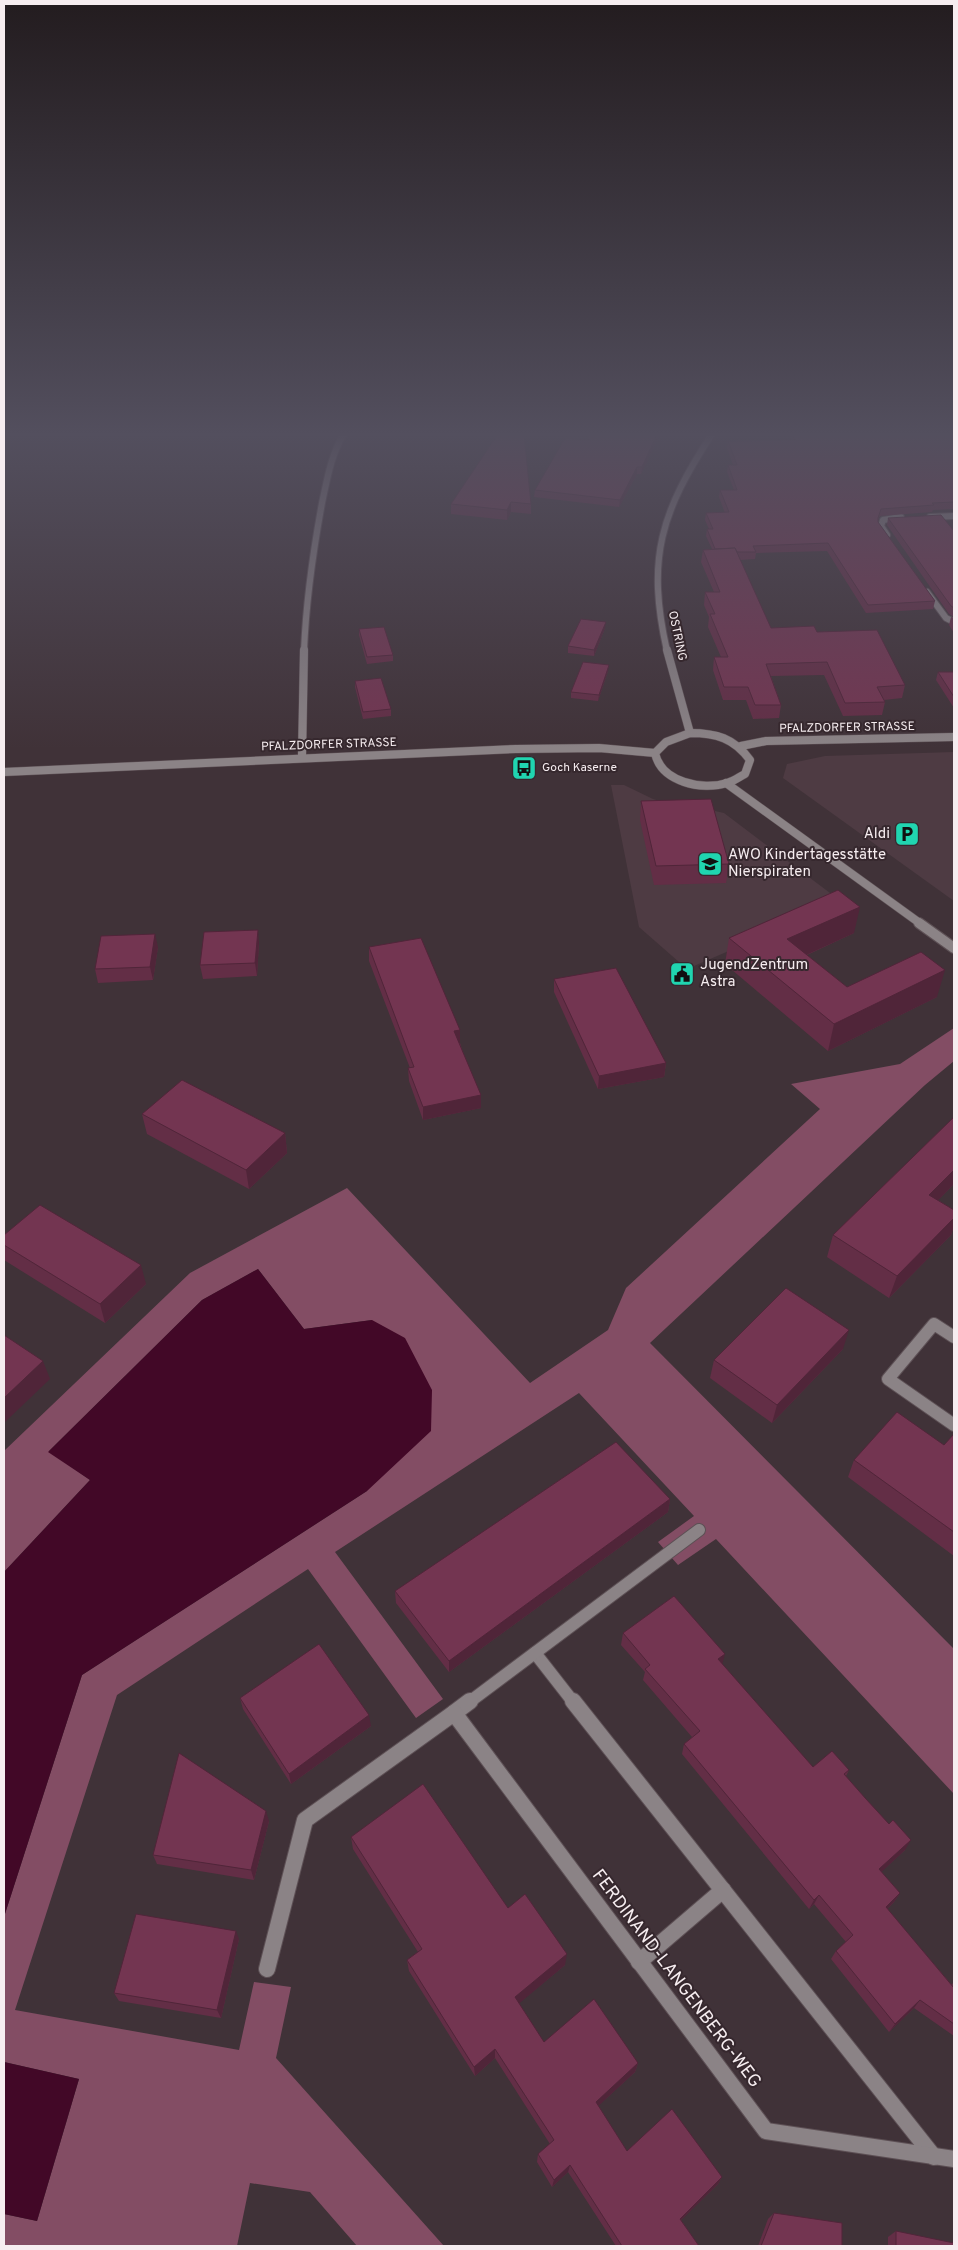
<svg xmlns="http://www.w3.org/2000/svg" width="958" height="2250" viewBox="0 0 958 2250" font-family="Overpass,sans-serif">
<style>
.built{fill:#4e3b43}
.green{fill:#834d64}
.water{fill:#420827}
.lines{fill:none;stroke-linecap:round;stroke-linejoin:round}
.minor-far4-casing{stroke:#5d5055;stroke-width:8}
.minor-far3-casing{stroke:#5d5055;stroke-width:9}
.minor-far2-casing{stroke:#5d5055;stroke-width:12}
.minor-far1-casing{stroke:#5d5055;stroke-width:14}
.minor-casing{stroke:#5d5055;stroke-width:18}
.tertiary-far1-casing{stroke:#5d5055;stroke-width:8}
.tertiary-casing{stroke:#5d5055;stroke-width:9}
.minor-far4{stroke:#8b8386;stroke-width:6}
.minor-far3{stroke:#8b8386;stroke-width:8}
.minor-far2{stroke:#8b8386;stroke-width:10}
.minor-far1{stroke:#8b8386;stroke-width:12}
.minor{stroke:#8b8386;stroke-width:16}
.tertiary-far1{stroke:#8b8386;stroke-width:6}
.tertiary{stroke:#8b8386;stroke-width:8}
.wall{fill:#632e46}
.shaded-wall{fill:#502539}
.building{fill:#733551;stroke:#502539}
.labels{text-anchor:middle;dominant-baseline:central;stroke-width:4;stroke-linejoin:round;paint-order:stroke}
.far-street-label{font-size:12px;fill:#f6edf0;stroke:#36282e}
.far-poi-label{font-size:12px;fill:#f6edf0;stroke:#36282e;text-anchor:start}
.poi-label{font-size:15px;fill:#f6edf0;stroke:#36282e;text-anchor:start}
.near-street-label{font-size:18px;fill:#f6edf0;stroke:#36282e}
</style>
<rect width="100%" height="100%" fill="#403238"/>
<g class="built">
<path d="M954,752V901L783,778L787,764L825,756Z"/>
<path d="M611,785H624L653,799L683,808L706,809L724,813L842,902L687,969L639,927Z"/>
</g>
<path class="green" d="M954,1028V1061L925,1085L650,1343L954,1649V1794L716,1539L678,1565L658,1542L694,1516L579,1393L335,1552L443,1699L416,1718L308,1569L117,1695L15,2010L239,2050L254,1982L291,1987L276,2058L444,2246H357L310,2192L250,2183L237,2246H4V2214L37,2221L79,2079L4,2062V1917L82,1675L367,1491L372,1320L304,1329L258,1269L202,1300L49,1451L90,1480L4,1572V1451L190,1273L347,1188L530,1383L608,1330L626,1288L820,1109L791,1084L900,1064Z"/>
<g class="water">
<path d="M258,1269L304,1329L372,1320L405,1338L432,1390L431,1431L367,1491L82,1675L4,1917V1572L90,1480L48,1452L202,1300Z"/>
<path d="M4,2062L79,2079L37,2221L4,2214Z"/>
</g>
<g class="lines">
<defs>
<g id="minor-far4">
<path d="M930,517L954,516"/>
<path d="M887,535L881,526L883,520L901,517"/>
<path d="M927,592L946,618L954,622"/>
<path d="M304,651C306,601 313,552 322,503C327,480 331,454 344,434"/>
</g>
<g id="minor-far3">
<path d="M741,746L766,741L954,737"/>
<path d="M302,756L304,650"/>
<path d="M726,783L921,924"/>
</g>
<path id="minor-far2" d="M919,923L954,948"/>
<g id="minor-far1">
<path d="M954,1337L934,1324L888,1379L954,1425"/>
<path d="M535,1653L574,1703"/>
<path d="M468,1703L699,1530"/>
</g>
<g id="minor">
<path d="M573,1701L934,2157"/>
<path d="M454,1713L470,1701"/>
<path d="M639,1962L723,1890"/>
<path d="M267,1969L305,1820L454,1713L766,2131L954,2159"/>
</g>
<path id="tertiary-far1" d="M667,651C646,558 661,512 712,434"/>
<g id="tertiary">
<path d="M667,650L690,733"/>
<path d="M690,733C716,733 734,738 750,760L745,774C739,777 734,781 727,783C702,791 661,782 655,753L666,742Z"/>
<path d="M4,772L516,749L599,748L655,753"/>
</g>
</defs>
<use href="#minor-far4" class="minor-far4-casing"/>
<use href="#minor-far3" class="minor-far3-casing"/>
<use href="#minor-far2" class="minor-far2-casing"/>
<use href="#minor-far1" class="minor-far1-casing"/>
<use href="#minor" class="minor-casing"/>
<use href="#tertiary-far1" class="tertiary-far1-casing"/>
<use href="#tertiary" class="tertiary-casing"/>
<use href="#minor-far4" class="minor-far4"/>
<use href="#minor-far3" class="minor-far3"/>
<use href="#minor-far2" class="minor-far2"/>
<use href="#minor-far1" class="minor-far1"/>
<use href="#minor" class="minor"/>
<use href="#tertiary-far1" class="tertiary-far1"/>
<use href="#tertiary" class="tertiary"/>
</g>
<g class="wall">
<path d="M498,434L531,504V514L511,512L507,520L451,514V504Z"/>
<path d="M588,434H660L641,474H637L619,507L534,497L535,490L588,440Z"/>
<path d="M838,434H954V509L933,510L932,512L880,516L878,520V522L935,601L933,609L866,613L827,551L756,553L755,559L740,560L771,628L817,632L905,685L902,698L884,700L885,702L882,715L843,716L824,675L771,676L781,705L779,718L753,719L746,700H723L713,670L714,657H721L708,627L709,617L704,605L705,592H714L701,562L703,550L712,549L706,536L707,529H709L705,520L706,513H725L719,497L720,490H734L727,472L728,465H733L727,448L728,441L792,440V435H839Z"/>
<path d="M888,518L954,531V617L949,614L887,525Z"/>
<path d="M951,617L954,618V633L949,625Z"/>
<path d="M605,628L594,656L568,653V646Z"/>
<path d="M359,629L393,655V661L367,664L359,635Z"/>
<path d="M608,671L598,701L571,698V692Z"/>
<path d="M938,672H954V708L936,680Z"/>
<path d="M355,681L391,709V716L363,719L355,687Z"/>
<path d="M641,801L729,864L726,883L654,885L640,820Z"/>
<path d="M854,933L807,955L847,987L937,997L828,1051L725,964L729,938Z"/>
<path d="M259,943L257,976L203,979L200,965Z"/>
<path d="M158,947L153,980L98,983L95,969Z"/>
<path d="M369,947L460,1043L481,1108L423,1120L409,1081L408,1068H410L369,961Z"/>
<path d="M554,979L666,1063L664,1077L598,1089L554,992Z"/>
<path d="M142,1114L285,1133L287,1153L249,1189L147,1134Z"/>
<path d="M954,1117V1184L938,1200L954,1210V1226L951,1235L889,1298L827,1257L833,1235Z"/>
<path d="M4,1235L146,1284L105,1323L4,1260Z"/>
<path d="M843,1349L772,1423L710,1378L714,1360Z"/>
<path d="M954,1436V1556L848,1477L854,1460L944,1445Z"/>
<path d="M670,1499L668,1512L449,1672L396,1603L395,1591Z"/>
<path d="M623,1633L722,1664L813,1767L849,1770L846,1776L905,1850L881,1872L900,1893L894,1902L887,1909L952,1985L954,1980V2036L914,2008L889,2032L831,1959L836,1951L846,1942L814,1904L809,1909L682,1754L684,1744L692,1737L643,1680L645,1672L621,1645Z"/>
<path d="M240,1698L371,1726L291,1784L243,1709Z"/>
<path d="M269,1821L254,1880L157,1864L153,1855Z"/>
<path d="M351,1837L508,1908L565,1965L519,2003L544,2042L638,2063L635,2072L598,2106L627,2151L722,2177L718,2184L681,2220L699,2246H616L568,2172L552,2187L537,2162L538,2154L550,2144L495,2058L475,2076L409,1971L407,1960L418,1952L353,1849Z"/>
<path d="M239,1939L221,2018L119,2001L114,1993Z"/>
<path d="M774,2213L842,2246H758L768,2219Z"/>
<path d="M896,2231L954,2246H888V2237Z"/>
</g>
<g class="shaded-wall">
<path d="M657,434H660L641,474L642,467Z"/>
<path d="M637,467V474L619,507L620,500Z"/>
<path d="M511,502V512L507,520V510Z"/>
<path d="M606,622L605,628L594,656V650Z"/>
<path d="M609,665L608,671L598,701L599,695Z"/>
<path d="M860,907L854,933L782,966L787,939Z"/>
<path d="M258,930L259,943L257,976L255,963Z"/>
<path d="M155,934L158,947L153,980L150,967Z"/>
<path d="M945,970L937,997L828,1051L834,1024Z"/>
<path d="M460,1030V1043L454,1044V1031Z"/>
<path d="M666,1063L664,1077L598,1089L599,1076Z"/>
<path d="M481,1095V1108L423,1120V1107Z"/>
<path d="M285,1133L287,1153L249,1189L246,1170Z"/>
<path d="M954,1170V1184L922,1217L929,1195Z"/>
<path d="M954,1218V1226L951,1235L889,1298L897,1276Z"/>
<path d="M141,1265L146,1284L105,1323L100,1304Z"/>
<path d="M849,1330L843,1349L772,1423L777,1405Z"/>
<path d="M43,1361L50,1379L4,1423V1398Z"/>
<path d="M670,1499L668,1512L449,1672V1661Z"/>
<path d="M725,1654L722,1665L718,1659Z"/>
<path d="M369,1715L371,1726L291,1784L289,1774Z"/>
<path d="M266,1811L269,1821L254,1880L251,1870Z"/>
<path d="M911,1840L905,1850L874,1879L879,1869Z"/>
<path d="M900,1893L894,1902L880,1916L886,1907Z"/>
<path d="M819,1895L814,1904L809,1909L814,1900Z"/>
<path d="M236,1931L239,1939L221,2018L217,2010Z"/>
<path d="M567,1954L565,1965L515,2007V1997Z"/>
<path d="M920,2000L914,2008L889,2032L895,2024Z"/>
<path d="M495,2049V2058L475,2076L474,2067Z"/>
<path d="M638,2063L635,2072L594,2110L596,2102Z"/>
<path d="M570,2165L568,2172L552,2187L554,2180Z"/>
<path d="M722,2177L718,2184L676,2225L680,2219Z"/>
</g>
<g class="building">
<path d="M498,434H524L531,504L511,502L507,510L451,504Z"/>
<path d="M588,434H657L642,467H637L620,500L535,490L565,438L589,440Z"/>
<path d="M842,434H954V502L932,503L934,505L881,509L878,518V522L935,601L868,605L828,543L753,546L756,552H737L735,548L715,549L707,529H713L706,513L729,512L720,490H737L728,465H737L728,441L795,440L792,435H842Z"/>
<path d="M941,515L954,531V608L951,606L888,518Z"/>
<path d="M735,548L771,628L814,626L817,632L877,630L905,685L877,687L885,702L845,703L827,662L766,664L781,705H755L748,687H724L714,657H728L710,614H715L705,592H720L703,550Z"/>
<path d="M581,619L606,622L594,650L568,646Z"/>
<path d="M384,627L393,655L367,657L359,629Z"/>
<path d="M583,662L609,665L599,695L571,692Z"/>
<path d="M938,672H954V697Z"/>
<path d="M381,678L391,709L363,712L355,681Z"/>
<path d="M711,799L729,864L656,866L641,801Z"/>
<path d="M838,890L860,907L787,939L847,987L921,952L945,970L834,1024L729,938Z"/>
<path d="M258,930L255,963L200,965L204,932Z"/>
<path d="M155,934L150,967L95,969L101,936Z"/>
<path d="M421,938L460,1030L454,1031L481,1095L423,1107L408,1068L414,1067L369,947Z"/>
<path d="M616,968L666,1063L599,1076L554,979Z"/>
<path d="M182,1080L285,1133L246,1170L142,1114Z"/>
<path d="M954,1117V1170L929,1195L954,1210V1218L897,1276L833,1235Z"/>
<path d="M40,1205L141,1265L100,1304L4,1245V1235Z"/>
<path d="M786,1288L849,1330L777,1405L714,1360Z"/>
<path d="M4,1335L43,1361L4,1398Z"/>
<path d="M897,1412L944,1445L953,1435L954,1436V1532L854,1460Z"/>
<path d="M616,1442L670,1499L449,1661L395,1591Z"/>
<path d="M674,1596L725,1654L718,1659L813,1767L832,1751L849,1770L844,1774L866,1799L889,1824L893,1820L911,1840L879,1869L900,1893L886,1907L954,1988V2024L920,2000L895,2024L836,1951L853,1935L819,1895L814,1900L684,1744L700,1731L645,1669L650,1665L623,1633Z"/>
<path d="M319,1644L369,1715L289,1774L240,1698Z"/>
<path d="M179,1753L266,1811L251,1870L153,1855Z"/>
<path d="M423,1784L508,1908L525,1894L567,1954L515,1997L544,2042L594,1999L638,2063L596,2102L627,2151L672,2109L722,2177L680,2219L699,2246H622L570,2165L554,2180L538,2154L554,2140L495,2049L474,2067L407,1960L422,1949L351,1837Z"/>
<path d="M136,1914L236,1931L217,2010L114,1993Z"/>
<path d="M774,2213L842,2223V2246H761Z"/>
<path d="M896,2231L954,2243V2246H896Z"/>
</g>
<linearGradient id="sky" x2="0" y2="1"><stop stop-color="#231c1f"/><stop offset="0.58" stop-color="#534f5e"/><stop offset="1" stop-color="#534f5e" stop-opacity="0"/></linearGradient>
<rect width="958" height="749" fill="url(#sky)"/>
<defs>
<symbol id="bus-square" viewBox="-11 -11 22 22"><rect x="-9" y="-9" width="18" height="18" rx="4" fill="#20d5b0" stroke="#36282e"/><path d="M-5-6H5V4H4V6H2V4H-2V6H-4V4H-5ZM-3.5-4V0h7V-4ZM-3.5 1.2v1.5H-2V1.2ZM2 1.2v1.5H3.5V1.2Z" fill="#111"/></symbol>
<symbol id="parking-square" viewBox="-11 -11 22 22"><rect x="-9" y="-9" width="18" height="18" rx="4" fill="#20d5b0" stroke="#36282e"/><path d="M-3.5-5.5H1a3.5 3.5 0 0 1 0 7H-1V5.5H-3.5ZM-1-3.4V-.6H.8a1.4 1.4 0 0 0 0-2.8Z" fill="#111"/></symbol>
<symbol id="school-square" viewBox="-11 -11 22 22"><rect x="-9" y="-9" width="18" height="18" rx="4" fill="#20d5b0" stroke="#36282e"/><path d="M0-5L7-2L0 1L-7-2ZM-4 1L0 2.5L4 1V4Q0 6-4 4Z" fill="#111"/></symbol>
<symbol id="civic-square" viewBox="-11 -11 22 22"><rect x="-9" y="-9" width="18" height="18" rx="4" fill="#20d5b0" stroke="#36282e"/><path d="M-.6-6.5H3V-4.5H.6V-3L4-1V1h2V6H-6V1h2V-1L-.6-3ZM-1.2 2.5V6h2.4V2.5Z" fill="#111"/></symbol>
</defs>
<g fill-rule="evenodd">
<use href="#bus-square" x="510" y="754" width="28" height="28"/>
<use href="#parking-square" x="893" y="820" width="28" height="28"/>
<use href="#school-square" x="696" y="850" width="28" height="28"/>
<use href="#civic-square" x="668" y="960" width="28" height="28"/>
</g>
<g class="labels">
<g class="far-street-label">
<text transform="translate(677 636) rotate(78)">OSTRING</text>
<text transform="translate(847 728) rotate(-1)">PFALZDORFER STRASSE</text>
<text transform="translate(329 745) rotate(-2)">PFALZDORFER STRASSE</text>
</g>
<g class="far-poi-label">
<text x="542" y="768">Goch Kaserne</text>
</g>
<g class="poi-label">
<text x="890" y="834" text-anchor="end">Aldi</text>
<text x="728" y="855">AWO Kindertagesstätte<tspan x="728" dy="17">Nierspiraten</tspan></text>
<text x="700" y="965">JugendZentrum<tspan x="700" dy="17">Astra</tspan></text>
</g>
<g class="near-street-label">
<text transform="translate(676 1979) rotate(53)">FERDINAND-LANGENBERG-WEG</text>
</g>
</g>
<rect width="958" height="2250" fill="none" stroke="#f6edf0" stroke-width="10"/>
</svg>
